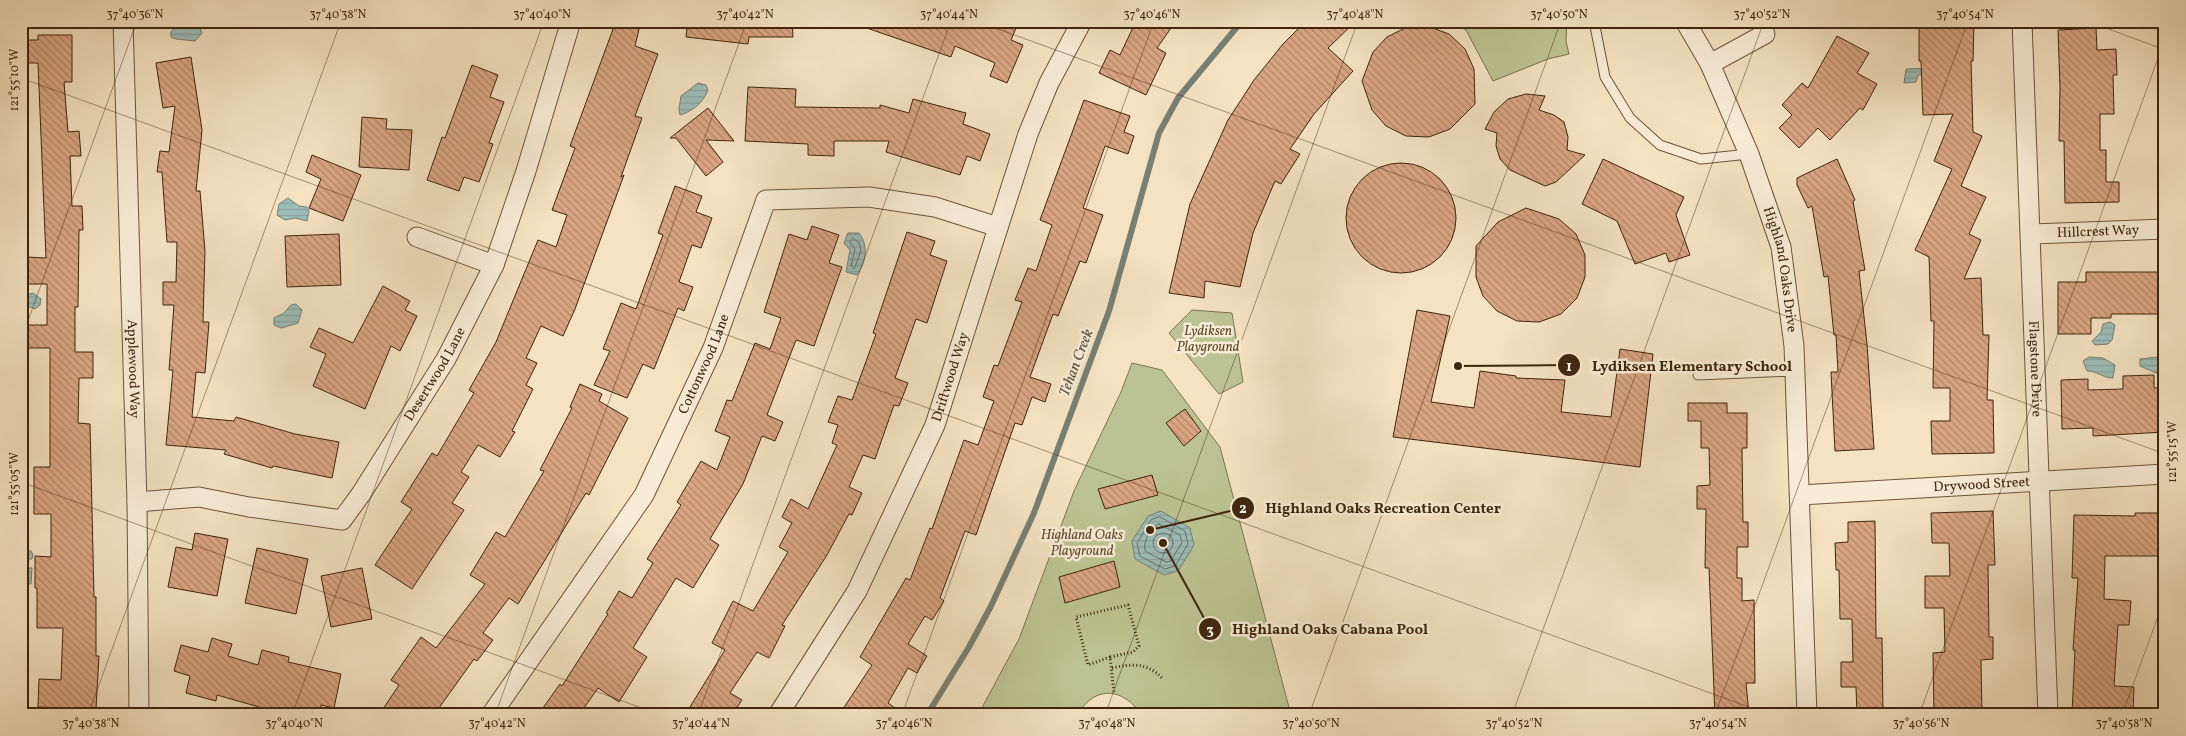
<svg xmlns="http://www.w3.org/2000/svg" width="2186" height="736" viewBox="0 0 2186 736" font-family="Vollkorn,serif">
<style>
.green{fill:#bcc392;stroke:#7d7450}
.water{fill:url(#water-rules);stroke:#778074}
.lines{fill:none;stroke-linecap:round;stroke-linejoin:round}
.shore{stroke:#6e7163;stroke-width:1}
.stream{stroke:#778074;stroke-width:6}
.building{fill:url(#building-back-hatch);stroke:#3e250d}
.service-casing{stroke:#6c543a;stroke-width:11}
.minor-casing{stroke:#6c543a;stroke-width:21}
.path{stroke:#3e250d;stroke-width:3;stroke-dasharray:1 2.5;stroke-linecap:butt}
.service{stroke:#f8ecd7;stroke-width:9}
.minor{stroke:#f8ecd7;stroke-width:19}
.ticks{fill:none;stroke:#3e250d;stroke-width:1;stroke-opacity:0.45}
.labels{text-anchor:middle;dominant-baseline:central;stroke-width:5;stroke-linejoin:round;paint-order:stroke}
.street-label{font-size:14px;fill:#3e250d;stroke:#f8ecd7}
.park-label{font-size:14px;font-style:italic;fill:#5e4c2e;stroke:#f8ecd7}
.water-label{font-size:15px;font-style:italic;fill:#5a5341;stroke:#f8ecd7}
.leader{fill:none;stroke:#3e250d;stroke-width:2}
.callout-dot{fill:#3e250d;stroke:#f8ecd7;stroke-width:2}
.mark-label{font-size:15px;text-anchor:middle;font-weight:bold;fill:#fff}
.callout-label{font-size:15px;text-anchor:middle;font-weight:bold;fill:#3e250d;stroke:#f8ecd7;stroke-width:5;stroke-linejoin:round;paint-order:stroke}
.neatline{fill:none;stroke:#3e250d;stroke-width:2}
.ticks-label{font-size:12px;text-anchor:middle;fill:#3e250d}
</style>
<defs>
<pattern id="water-rules" width="6" height="5" patternUnits="userSpaceOnUse" patternTransform="scale(1.25)"><rect width="6" height="5" fill="#9dbdb9"/><path d="M0 2.5h6" fill="none" stroke="#88a29e"/></pattern>
<pattern id="building-back-hatch" width="6" height="6" patternUnits="userSpaceOnUse" patternTransform="scale(1.25)"><rect width="6" height="6" fill="#daa583"/><path d="M-1 5l2 2M0 0l6 6M5-1l2 2" fill="none" stroke="#b2866a"/></pattern>
</defs>
<rect width="100%" height="100%" fill="#f4e2c1"/>
<filter id="stains"><feTurbulence type="fractalNoise" baseFrequency=".004" numOctaves="4"/><feColorMatrix values="0 0 0 0 .2 0 0 0 0 .09 0 0 0 0 .02 0 0 0 .5 -.17"/></filter>
<radialGradient id="worn" r=".72"><stop offset=".6" stop-color="#630" stop-opacity="0"/><stop offset="1" stop-color="#630" stop-opacity=".3"/></radialGradient>
<g class="green">
<path d="M1446,21H1567L1566,41L1569,54L1548,59L1493,81L1466,30Z"/>
<path d="M1192,310L1232,313L1243,382L1219,394L1169,333Z"/>
<path d="M1132,363L1162,370L1220,447L1291,715H1142C1123,688 1096,684 1077,715H978L1019,639L1074,491L1121,392Z"/>
</g>
<g class="water">
<path d="M187,21H197L202,33L195,41L176,39L171,37V32L174,28H182Z"/>
<path d="M2165,32V59H2160C2155,50 2158,39 2165,32Z"/>
<path d="M1943,68L1941,74L1918,75L1916,82L1904,83L1906,69Z"/>
<path d="M698,83L706,85L708,90C703,103 693,111 680,115L679,109L681,96Z"/>
<path d="M288,198L299,206L307,207L309,211L307,221L295,218L285,220L277,215L279,204Z"/>
<path d="M848,233H859C869,246 866,262 857,275L846,272L850,250L844,243Z"/>
<path d="M21,293L26,295L33,293L41,299L40,305L35,309L30,307L21,309Z"/>
<path d="M296,304L302,310L298,323L281,328L274,325V318L284,313L291,305Z"/>
<path d="M2110,322L2115,325L2112,340L2108,344L2095,345L2092,341L2101,332L2103,324Z"/>
<path d="M2089,357L2103,358L2115,365L2113,378C2103,378 2097,371 2087,371L2083,361Z"/>
<path d="M2157,357L2165,363V377L2140,366V359Z"/>
<path d="M1161,511L1190,528L1194,545L1178,571L1164,575L1135,559L1132,541L1148,516Z"/>
<path d="M21,549L31,551L33,555L32,559H29L28,568H32L31,584L21,583Z"/>
</g>
<g class="lines">
<g class="shore">
<path d="M853,238L859,243L861,251L854,269L851,266L855,249L850,242Z"/>
<path d="M1160,517L1185,531L1188,544L1175,566L1165,569L1140,556L1137,543L1151,520Z"/>
<path d="M1159,524L1180,535L1182,542L1171,561L1166,562L1145,551C1143,541 1150,528 1159,524Z"/>
<circle cx="1163" cy="543" r="10"/>
</g>
<path class="stream" d="M927,715L969,647L991,606L1034,513L1109,311L1159,133L1178,98L1242,21"/>
</g>
<g class="building">
<path d="M616,21H641L635,46L658,54L635,116L642,118L621,177L624,175L575,309L563,336L541,326L526,358L537,363L526,385L533,389L512,431L515,432L500,457L478,445L461,472L469,477L452,503L464,510L412,589L375,565L412,509L401,502L432,453L437,456L474,393L469,390L496,342L538,240L556,247L567,215L552,210L575,148L570,146Z"/>
<path d="M688,21H792L793,37H749L748,44L686,37Z"/>
<path d="M855,21H1019L1011,40L1023,45L1007,83L990,76L995,63L955,46L951,57L855,24Z"/>
<path d="M1136,21H1176L1157,48L1166,53L1146,95L1099,73L1110,50L1120,55Z"/>
<path d="M1306,21H1356L1328,48L1353,71L1314,114L1290,149L1300,154L1281,184L1275,181L1253,233L1240,287L1205,281L1204,298L1169,293L1190,204L1228,120L1254,80L1283,44Z"/>
<path d="M1919,21H1974L1973,61H1971L1973,132L1982,136L1961,186L1986,197L1969,234L1981,240L1964,279L1981,278L1983,335H1989L1987,400H1993L1994,453L1932,454L1931,421H1950V388H1933L1934,321H1931L1929,257L1915,250L1952,169L1934,161L1953,114L1923,115L1921,61H1919Z"/>
<path d="M1427,26L1449,34L1465,49L1474,69L1475,104L1450,129L1429,137L1406,136L1386,126L1372,110L1362,81L1373,52L1387,37L1405,28Z"/>
<path d="M2096,28L2097,50L2116,49L2117,75H2113L2114,114H2100V150H2106V182H2119V202L2065,203L2064,141H2059L2060,87L2058,30Z"/>
<path d="M38,35H72V82H64L68,132L79,131L81,156H70L72,206H82L83,230H79L78,307H75V352H93V378H79L78,423L90,424L94,597H96V656H99L96,709L38,707L39,679L61,680L63,628H37V588H35V556L51,557V514H34V467H50V348H24V325H47V284H27V257L46,258L38,63H21V40H38Z"/>
<path d="M1837,36L1869,53L1857,73L1877,84L1863,110L1860,108L1830,140L1818,128L1799,148L1779,128L1792,115L1782,105L1802,83L1808,88Z"/>
<path d="M191,57L202,130L196,191H200L205,251L203,322H209L205,373L196,372L192,417L234,421L236,417L295,434L339,442L332,478L273,466L272,468L224,454L226,450L166,445L173,370H169L174,305H163V282H176L177,242H167L162,172H157L160,151L169,152L175,106L163,108L156,63Z"/>
<path d="M472,65L498,75L490,97L504,102L489,143L493,144L479,182L464,177L459,191L427,180L442,137L445,138Z"/>
<path d="M748,87L796,89L795,107L880,108V105L909,113L913,99L966,113L963,124L990,134L980,161L967,156L960,175L886,152L889,141H834V156L808,155V144L745,141Z"/>
<path d="M1526,94L1545,96L1539,110L1554,115L1564,122L1568,137L1567,150L1585,155L1556,182L1545,186L1510,170L1500,159L1496,146L1497,133L1485,129L1494,112L1508,99Z"/>
<path d="M1084,100L1130,116L1124,132L1134,136L1128,154L1105,146L1083,208L1103,215L1086,263L1080,261L1058,316L1053,314L1030,377L1051,384L1045,402L1032,397L1022,425L1015,423L976,535L965,531L940,598L944,601L932,620L925,616L908,644L927,656L917,673L908,668L888,703L905,715H839L872,665L860,657L906,578L910,580L930,528L932,529L964,440L978,445L994,401L983,397L994,365L998,366L1022,302L1015,300L1028,268L1036,271L1052,225L1040,220Z"/>
<path d="M708,108L734,141L706,140L723,162L706,176L676,138H670Z"/>
<path d="M362,117L387,119L386,129L412,130L409,170L359,167Z"/>
<path d="M312,155L361,175L343,221L309,208L321,179L306,172Z"/>
<path d="M1603,159L1684,197L1676,215L1690,255L1669,262L1666,253L1635,264L1617,221L1582,204Z"/>
<path d="M1837,159L1855,200L1853,201L1865,270L1859,271L1867,344L1874,449L1835,451L1831,372H1838L1836,335H1834L1828,276L1824,277L1812,206L1808,208L1797,185V178Z"/>
<circle cx="1401" cy="218" r="55"/>
<path d="M675,186L702,196L696,212L712,218L701,248L692,245L679,282L693,287L684,311L678,308L654,369L643,364L627,398L594,385L610,351L603,349L621,303L636,309L663,235L658,233Z"/>
<path d="M1526,208L1559,219L1576,234L1585,255V277L1577,298L1561,314L1539,322L1517,321L1497,311L1483,296L1476,277V246L1498,222Z"/>
<path d="M812,226L839,235L829,263L842,267L814,346L796,340L767,415L783,422L775,441L762,436L743,484L710,539L719,545L693,588L676,578L633,648L647,657L619,702L598,688L579,715H538L560,684L562,686L608,614L606,613L619,591L632,598L653,563L647,559L681,505L677,502L701,461L717,470L730,437L715,431L727,400L732,401L755,343L770,349L781,318L764,312L789,234L807,240Z"/>
<path d="M907,232L935,241L930,255L947,261L927,323L916,319L895,378L908,383L899,406L894,405L875,459L863,455L849,487L862,493L852,515L849,514L827,555L782,625L785,626L769,658L757,652L730,693L742,700L732,715H685L725,650L712,643L733,601L753,611L788,552L779,547L792,523L782,517L791,499L808,509L837,445L832,443L838,425L828,422L838,396L852,400L876,334L873,333Z"/>
<path d="M339,234L341,285L287,287L285,236Z"/>
<path d="M2086,272H2165V314H2111V318H2091V334H2058V282H2086Z"/>
<path d="M383,286L410,301L405,310L417,316L400,351L391,346L365,409L313,386L326,354L310,347L319,328L353,343Z"/>
<path d="M1417,310L1450,316L1431,402L1474,408L1480,371L1516,376V378L1565,380L1561,412L1611,417L1620,349L1653,354L1640,467L1393,437Z"/>
<path d="M2154,375V388H2165V432L2093,436V428L2062,429L2061,380L2088,379V390L2123,389V376Z"/>
<path d="M580,384L602,394L599,401L628,418L589,495L586,493L518,604L509,598L483,633L493,640L477,661L474,659L434,715H379L399,685L391,680L421,637L436,648L485,584L470,575L496,532L505,537L544,471L540,470L572,408L570,407Z"/>
<path d="M1688,403H1727V413H1747V448H1742L1743,522H1748V547H1737V578H1742V601L1754,600L1755,683H1746L1749,715H1715L1709,568H1705L1706,509H1697V486L1710,485L1709,448H1701V421H1688Z"/>
<path d="M1185,409L1201,431L1184,446L1166,423Z"/>
<path d="M1152,475L1158,495L1105,509L1098,489Z"/>
<path d="M1993,511L1995,565H1988L1989,637H1993V659L1981,660L1982,715H1934L1933,653L1945,652L1944,608H1925V576H1950L1949,543H1932L1931,513Z"/>
<path d="M2135,513H2165V556H2105L2104,599L2131,601L2129,625H2118L2114,686L2134,687L2133,715L2072,713L2075,650H2073L2078,578H2072L2074,515L2135,516Z"/>
<path d="M1875,521L1876,638H1882L1883,715H1857L1856,687H1841V662H1853L1852,619H1840L1839,570H1836L1835,543L1848,542V522Z"/>
<path d="M195,533L228,539L217,596L168,587L176,547L192,550Z"/>
<path d="M257,548L308,559L296,614L245,603Z"/>
<path d="M1114,561L1120,587L1065,603L1059,577Z"/>
<path d="M362,568L372,619L331,627L321,576Z"/>
<path d="M212,638L232,644L228,656L258,665L262,650L289,657L288,662L341,674L334,708L321,705L319,715H287L217,695L216,701L186,693L190,676L174,671L181,645L208,652Z"/>
</g>
<g class="lines">
<defs>
<g id="service">
<path d="M1594,21L1605,77L1630,118L1660,145L1701,159L1749,154"/>
<path d="M1698,375L1795,371"/>
</g>
<g id="minor">
<path id="s1" d="M123,21L137,502L139,715"/>
<path id="s2" d="M1685,21L1710,64L1749,154L1781,247L1794,346L1807,715"/>
<path id="s3" d="M2022,21L2048,715"/>
<path d="M1710,64L1765,34"/>
<path id="s4" d="M2032,234L2165,229"/>
<path d="M417,237L494,265"/>
<path id="s5" d="M1800,495L2165,474"/>
<path id="s6" d="M137,502L199,497L249,507L342,520L361,494L446,359L494,265L526,171L571,21"/>
<path id="s7" d="M491,715L644,495L713,348L766,200L869,197L935,207L998,227"/>
<path id="s8" d="M778,715L857,591L935,425L1028,134L1049,83L1082,21"/>
</g>
</defs>
<use href="#service" class="service-casing"/>
<use href="#minor" class="minor-casing"/>
<g class="path">
<path d="M1110,657L1088,665L1076,617L1128,605L1139,646L1133,652L1110,657L1114,693"/>
<path d="M1112,668C1131,664 1147,662 1162,678"/>
</g>
<use href="#service" class="service"/>
<use href="#minor" class="minor"/>
</g>
<path class="ticks" d="M976,21L2165,454M2087,21L2165,50M21,78L1771,715M21,340L137,21M21,482L661,715M88,715L341,21M292,715L544,21M495,715L747,21M698,715L951,21M902,715L1154,21M1105,715L1358,21M1309,715L1561,21M1512,715L1764,21M1715,715L1968,21M1919,715L2165,39M2122,715L2165,597"/>
<g class="labels">
<g class="street-label">
<text stroke="none"><textPath href="#s4" startOffset="66">Hillcrest Way</textPath></text>
<text stroke="none"><textPath href="#s2" startOffset="268">Highland Oaks Drive</textPath></text>
<text stroke="none"><textPath href="#s7" startOffset="412">Cottonwood Lane</textPath></text>
<text stroke="none"><textPath href="#s1" startOffset="348">Applewood Way</textPath></text>
<text stroke="none"><textPath href="#s3" startOffset="348">Flagstone Drive</textPath></text>
<text stroke="none"><textPath href="#s6" startOffset="380">Desertwood Lane</textPath></text>
<text stroke="none"><textPath href="#s8" startOffset="381">Driftwood Way</textPath></text>
<text stroke="none"><textPath href="#s5" startOffset="182">Drywood Street</textPath></text>
</g>
<g class="park-label">
<text x="1208" y="331">Lydiksen<tspan x="1208" dy="16">Playground</tspan></text>
<text x="1082" y="535">Highland Oaks<tspan x="1082" dy="16">Playground</tspan></text>
</g>
<g class="water-label">
<text transform="translate(1077 363) rotate(-69)">Tehan Creek</text>
</g>
</g>
<path class="leader" d="M1458 366L1569 365M1150 530L1243 508M1163 543L1210 629"/>
<g class="callout-dot">
<circle cx="1458" cy="366" r="5"/>
<circle cx="1150" cy="530" r="5"/>
<circle cx="1163" cy="543" r="5"/>
<circle cx="1569" cy="365" r="12"/>
<circle cx="1243" cy="508" r="12"/>
<circle cx="1210" cy="629" r="12"/>
</g>
<g class="mark-label">
<text x="1569" y="371">1</text>
<text x="1243" y="513">2</text>
<text x="1210" y="634">3</text>
</g>
<g class="callout-label">
<text x="1692" y="371">Lydiksen Elementary School</text>
<text x="1383" y="513">Highland Oaks Recreation Center</text>
<text x="1330" y="634">Highland Oaks Cabana Pool</text>
</g>
<rect width="2186" height="736" fill="none" stroke="#f4e2c1" stroke-width="55"/>
<rect x="28" y="28" width="2130" height="680" class="neatline"/>
<g class="ticks-label">
<text x="135" y="18">37°40'36"N</text>
<text x="338" y="18">37°40'38"N</text>
<text x="542" y="18">37°40'40"N</text>
<text x="745" y="18">37°40'42"N</text>
<text x="949" y="18">37°40'44"N</text>
<text x="1152" y="18">37°40'46"N</text>
<text x="1355" y="18">37°40'48"N</text>
<text x="1559" y="18">37°40'50"N</text>
<text x="1762" y="18">37°40'52"N</text>
<text x="1965" y="18">37°40'54"N</text>
<text transform="translate(14 80) rotate(-90)" y="4">121°55'10"W</text>
<text transform="translate(2172 452) rotate(-90)" y="4">121°55'15"W</text>
<text transform="translate(14 484) rotate(-90)" y="4">121°55'05"W</text>
<text x="91" y="727">37°40'38"N</text>
<text x="294" y="727">37°40'40"N</text>
<text x="497" y="727">37°40'42"N</text>
<text x="701" y="727">37°40'44"N</text>
<text x="904" y="727">37°40'46"N</text>
<text x="1107" y="727">37°40'48"N</text>
<text x="1311" y="727">37°40'50"N</text>
<text x="1514" y="727">37°40'52"N</text>
<text x="1718" y="727">37°40'54"N</text>
<text x="1921" y="727">37°40'56"N</text>
<text x="2124" y="727">37°40'58"N</text>
</g>
<rect width="100%" height="100%" filter="url(#stains)"/>
<rect width="100%" height="100%" fill="url(#worn)"/>
</svg>
